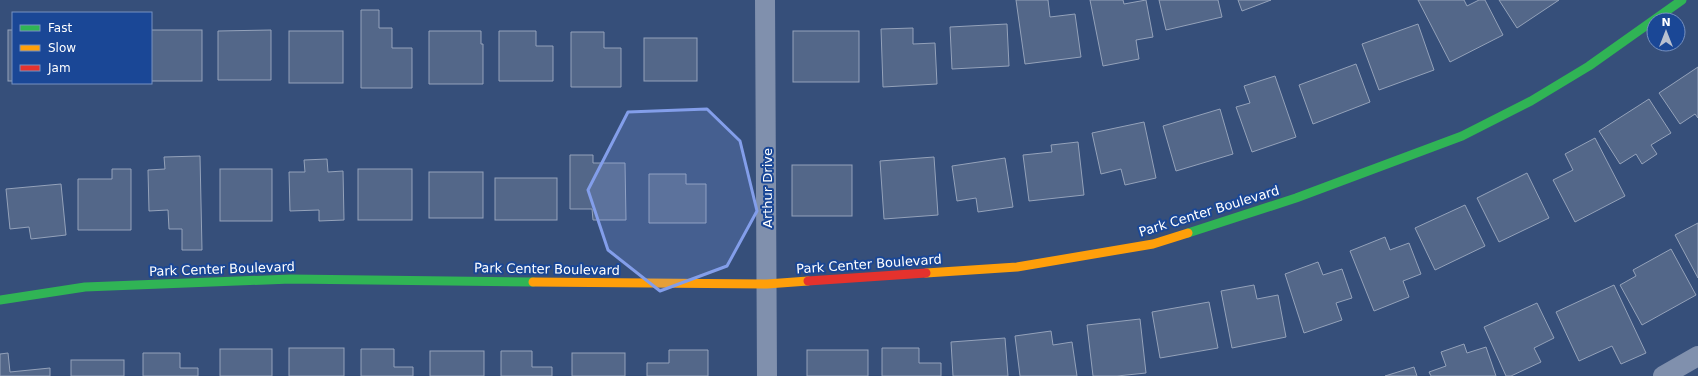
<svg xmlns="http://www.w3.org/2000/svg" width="1698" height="376" viewBox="0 0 1698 376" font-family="'DejaVu Sans',sans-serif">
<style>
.building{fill:#536789;stroke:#94a2ba}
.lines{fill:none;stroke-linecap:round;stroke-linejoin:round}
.street{stroke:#8090ad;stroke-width:20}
.fast{stroke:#30b455;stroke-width:9}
.slow{stroke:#ff9f0a;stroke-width:9}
.jam{stroke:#e5322d;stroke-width:9}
.marked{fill:#839eea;fill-opacity:0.2;stroke:#839eea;stroke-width:3;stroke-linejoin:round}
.labels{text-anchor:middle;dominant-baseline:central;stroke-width:4;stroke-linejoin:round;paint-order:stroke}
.street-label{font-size:13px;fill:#fff;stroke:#1a4796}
</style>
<rect width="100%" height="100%" fill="#364f7a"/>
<g class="building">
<path d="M1016,0H1048L1050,17L1075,14L1081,57L1025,64Z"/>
<path d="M1090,0H1123L1124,4L1146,0L1153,37L1136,40L1139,59L1103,66Z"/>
<path d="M1159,0H1218L1222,17L1166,30Z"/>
<path d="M1238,0H1271L1242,11Z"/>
<path d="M1418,0H1464L1467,6L1479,0H1485L1503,35L1450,62Z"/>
<path d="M1499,0H1559L1517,28Z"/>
<path d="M361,10H379V28H392V48H412V88H361Z"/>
<path d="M1007,24L1009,66L952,69L950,27Z"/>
<path d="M1418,24L1434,70L1379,90L1362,44Z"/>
<path d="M913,28V44L935,43L937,84L883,87L881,29Z"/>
<rect x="8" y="30" width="5" height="51"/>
<rect x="151" y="30" width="51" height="51"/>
<path d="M271,30V80H218V31Z"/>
<rect x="289" y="31" width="54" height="52"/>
<path d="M429,31H481V44H483V84H429Z"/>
<path d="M499,31H536V46H553V81H499Z"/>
<rect x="793" y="31" width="66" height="51"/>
<path d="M571,32H604V48H621V87H571Z"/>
<rect x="644" y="38" width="53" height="43"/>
<path d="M1356,64L1370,102L1313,124L1299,85Z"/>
<path d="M1698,67V118L1695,114L1680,124L1659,93Z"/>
<path d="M1275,76L1296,137L1252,152L1236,107L1250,103L1244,86Z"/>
<path d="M1649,99L1671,133L1651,145L1657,154L1642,164L1636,154L1620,164L1599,131Z"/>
<path d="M1220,109L1233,154L1176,171L1163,126Z"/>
<path d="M1144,122L1156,178L1125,185L1121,169L1101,174L1092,133Z"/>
<path d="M1595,138L1625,196L1575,222L1553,180L1573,170L1565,154Z"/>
<path d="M1078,142L1084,195L1029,201L1023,155L1052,152L1051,145Z"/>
<path d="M570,155H593V163H625L626,220H593L592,209H570Z"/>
<path d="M200,156L202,250H182V229H169L168,210L149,211L148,170L165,169L164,157Z"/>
<path d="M934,157L938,215L884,219L880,161Z"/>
<path d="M1005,158L1013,207L978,212L976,198L957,201L952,166Z"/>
<path d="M327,159L328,172L343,171L344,220L319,221V210L290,211L289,172H305L304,160Z"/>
<rect x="792" y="165" width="60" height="51"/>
<path d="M112,169H131V230H78V179H112Z"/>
<rect x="220" y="169" width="52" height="52"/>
<rect x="358" y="169" width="54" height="51"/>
<rect x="429" y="172" width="54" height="46"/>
<path d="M1527,173L1549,218L1499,242L1477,198Z"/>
<path d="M649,174H686V184H706V223H649Z"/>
<rect x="495" y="178" width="62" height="42"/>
<path d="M61,184L66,235L31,239L29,227L10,229L6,189Z"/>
<path d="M1465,205L1485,246L1435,270L1415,228Z"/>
<path d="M1698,223V278L1675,235Z"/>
<path d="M1385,237L1390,250L1409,243L1421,274L1403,281L1409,297L1374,311L1350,251Z"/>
<path d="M1671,249L1696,295L1642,325L1620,285L1636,276L1633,270Z"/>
<path d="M1318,262L1323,275L1342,269L1352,298L1336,303L1342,320L1304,333L1285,274Z"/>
<path d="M1254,285L1257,299L1278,295L1286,337L1232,348L1221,291Z"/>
<path d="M1614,285L1646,353L1621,364L1612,346L1579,361L1556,312Z"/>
<path d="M1209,302L1218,348L1160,358L1152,312Z"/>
<path d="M1537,303L1554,338L1534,348L1541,362L1511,376H1506L1484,327Z"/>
<path d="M1140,319L1146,373L1117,376H1093L1087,325Z"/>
<path d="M1051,331L1053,345L1072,342L1077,376H1020L1015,336Z"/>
<path d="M1005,338L1008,376H953L951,342Z"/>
<path d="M1464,344L1467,353L1486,347L1496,376H1431L1429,372L1446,366L1441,352Z"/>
<rect x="289" y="348" width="55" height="28"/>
<path d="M882,348H919V363H941V376H882Z"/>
<rect x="220" y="349" width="52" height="27"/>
<path d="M361,349H394V367H413V376H361Z"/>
<path d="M669,350H708V376H647V363H669Z"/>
<rect x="807" y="350" width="61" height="26"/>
<rect x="430" y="351" width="54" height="25"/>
<path d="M501,351H532V367H552V376H501Z"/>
<path d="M8,353L10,372L50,368V376H0V354Z"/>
<path d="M143,353H180V368H198V376H143Z"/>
<rect x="572" y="353" width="53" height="23"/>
<rect x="71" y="360" width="53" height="16"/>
<path d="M1414,367L1417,376H1385Z"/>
</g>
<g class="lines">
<g class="street">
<path d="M765,0L767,376"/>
<path d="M1663,376L1698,356"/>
</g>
<g class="fast">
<path d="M1188,233L1296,198L1462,136L1531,101L1589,66L1682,0"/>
<path d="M0,300L85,287L291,279L533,282"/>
</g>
<g class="slow">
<path d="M926,273L1017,267L1153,244L1188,233"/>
<path d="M533,282L767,284L808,281"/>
</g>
<path class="jam" d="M808,281L926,273"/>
</g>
<path class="marked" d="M707,109L740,141L757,211L727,266L660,291L608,250L588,190L628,112Z"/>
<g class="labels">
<g class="street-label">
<text transform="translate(767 188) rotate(-90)">Arthur Drive</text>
<text transform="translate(1209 211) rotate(-17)">Park Center Boulevard</text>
<text transform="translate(869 264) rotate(-4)">Park Center Boulevard</text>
<text transform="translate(222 269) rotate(-2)">Park Center Boulevard</text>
<text transform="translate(547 269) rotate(1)">Park Center Boulevard</text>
</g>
</g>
<rect x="12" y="12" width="140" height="72" fill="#1a4796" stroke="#7691c0"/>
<rect x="20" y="25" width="20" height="6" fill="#30b455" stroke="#7691c0"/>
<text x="48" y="32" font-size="12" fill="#ffffff">Fast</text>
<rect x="20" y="45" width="20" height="6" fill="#ff9f0a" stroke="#7691c0"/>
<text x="48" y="52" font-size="12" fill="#ffffff">Slow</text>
<rect x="20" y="65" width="20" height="6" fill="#e5322d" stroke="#7691c0"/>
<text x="48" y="72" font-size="12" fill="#ffffff">Jam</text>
<g transform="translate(1666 32)"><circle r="19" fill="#1a4796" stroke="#7691c0"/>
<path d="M0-3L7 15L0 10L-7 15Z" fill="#b9c1d0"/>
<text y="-6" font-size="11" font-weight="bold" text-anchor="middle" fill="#ffffff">N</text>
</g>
</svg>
